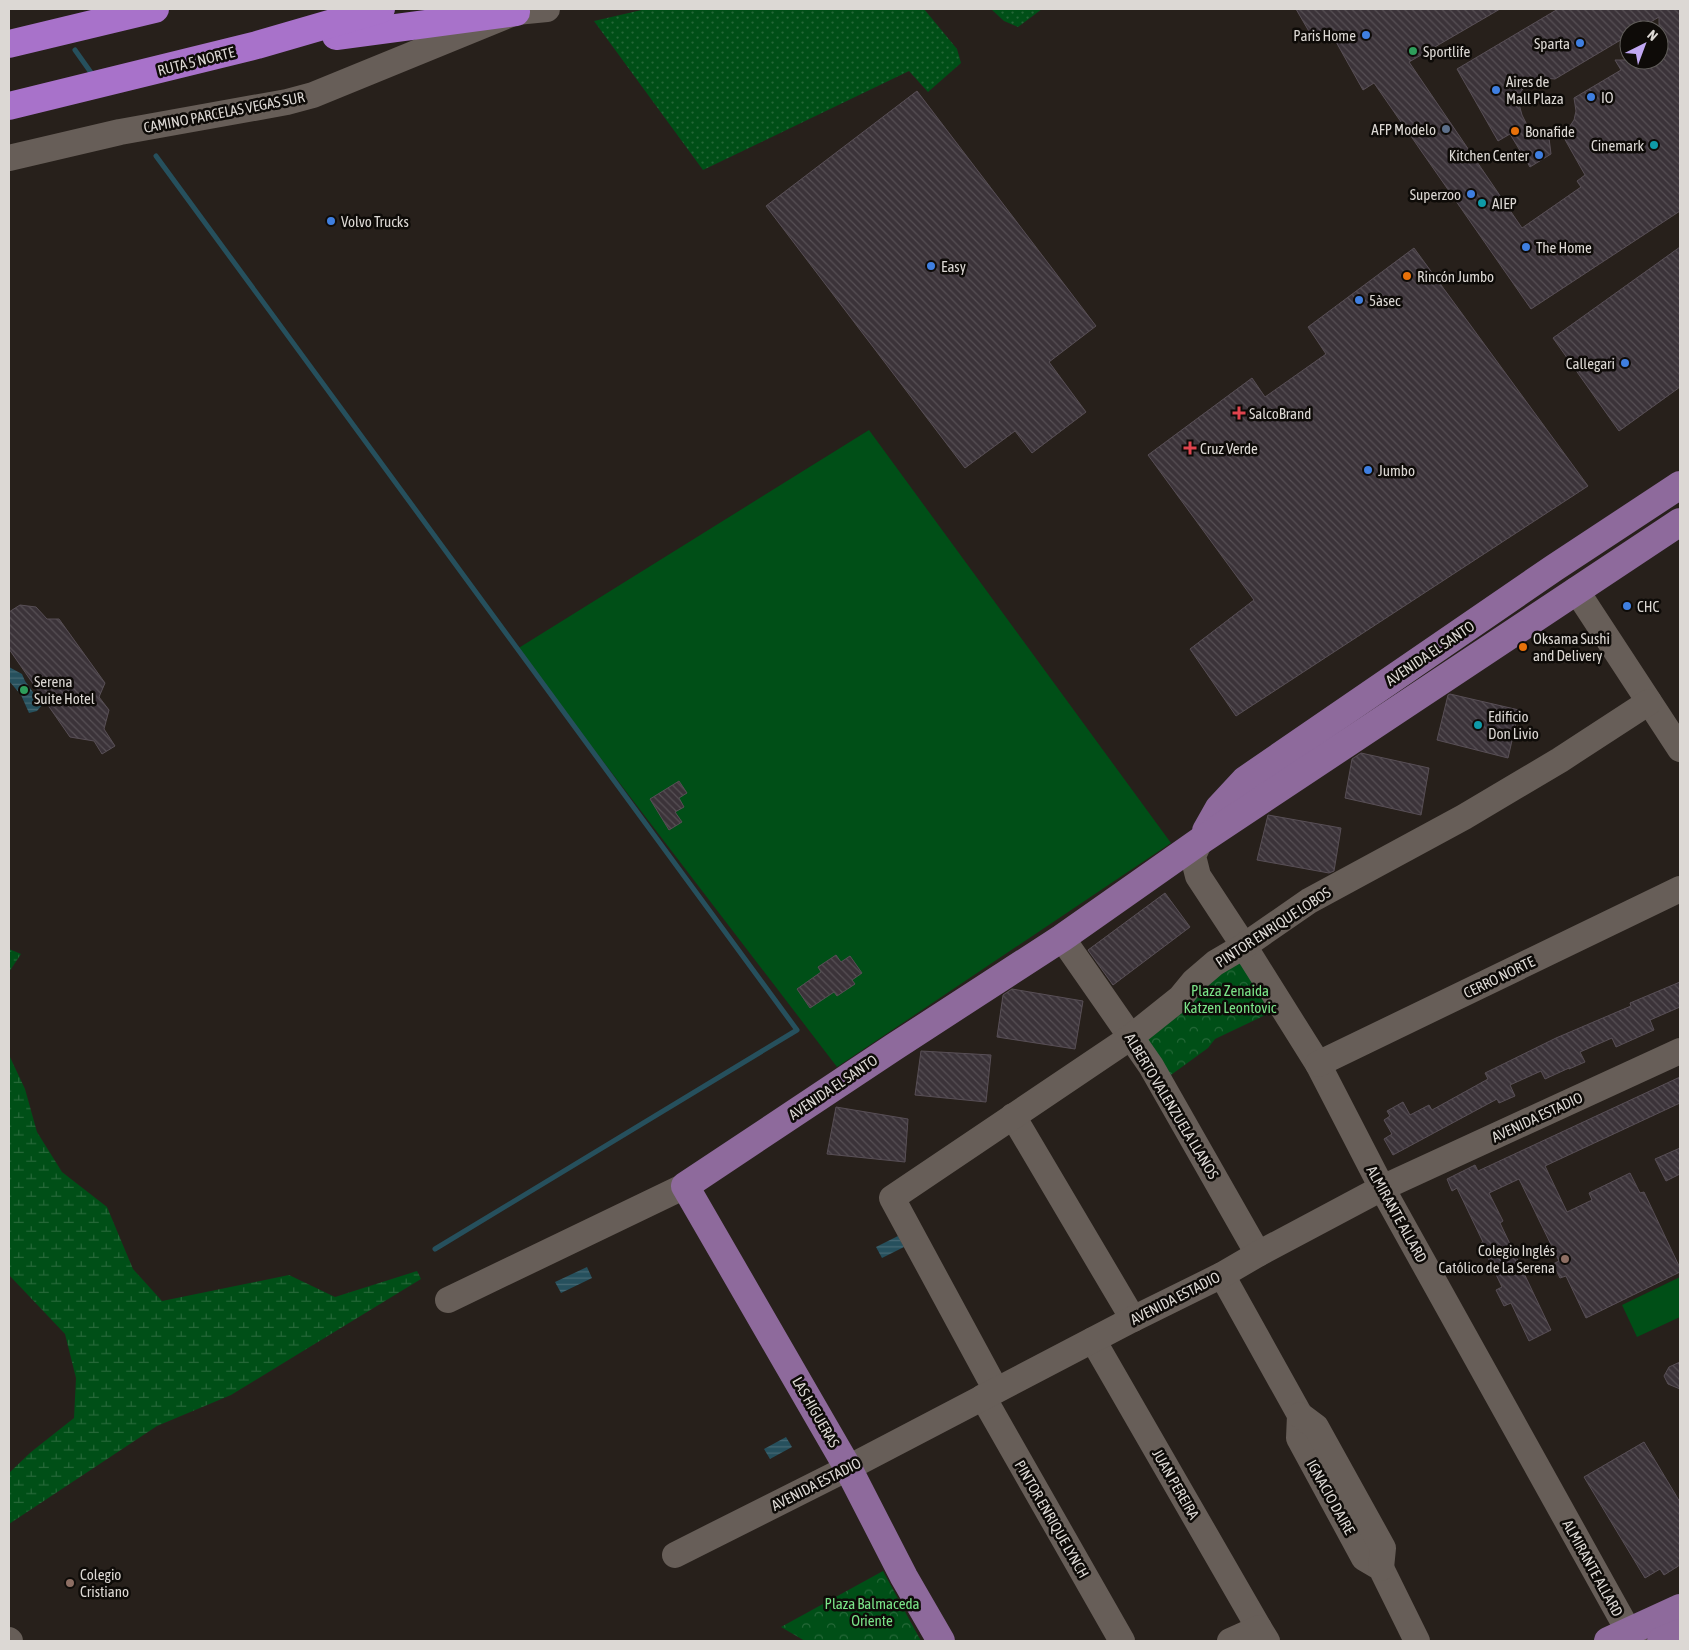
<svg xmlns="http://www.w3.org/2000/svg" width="1689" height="1650" viewBox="0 0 1689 1650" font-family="'Asap Condensed',sans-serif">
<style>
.grass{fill:url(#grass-dots)}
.wetland{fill:url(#wetland-marsh)}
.park{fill:url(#park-crowns)}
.pitch{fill:#004f17}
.water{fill:url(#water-rules)}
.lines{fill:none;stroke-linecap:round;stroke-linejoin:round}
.stream{stroke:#26505d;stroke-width:5}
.building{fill:url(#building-back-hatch);stroke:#584f56}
.minor{stroke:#675e58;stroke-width:26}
.major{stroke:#8e6a9c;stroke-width:28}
.highway{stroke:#a872ca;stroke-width:28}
.shop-dot{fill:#3f7fe0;stroke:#0e0b08;stroke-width:2}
.leisure-dot{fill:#2e9e5b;stroke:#0e0b08;stroke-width:2}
.service-dot{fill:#5c6f8a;stroke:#0e0b08;stroke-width:2}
.food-dot{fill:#e8710a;stroke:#0e0b08;stroke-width:2}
.culture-dot{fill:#0f9aa8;stroke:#0e0b08;stroke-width:2}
.health-dot{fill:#e0444e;stroke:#0e0b08;stroke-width:2}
.education-dot{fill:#8d6e63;stroke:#0e0b08;stroke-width:2}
.labels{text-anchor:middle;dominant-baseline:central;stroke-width:5;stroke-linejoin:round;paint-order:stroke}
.poi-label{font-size:15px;fill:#dcd8d4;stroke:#0e0b08;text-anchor:start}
.street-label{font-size:15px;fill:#dcd8d4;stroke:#0e0b08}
.park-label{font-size:15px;fill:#7ae388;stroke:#0e0b08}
</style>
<defs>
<pattern id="grass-dots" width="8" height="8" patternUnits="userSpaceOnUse" patternTransform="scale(1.25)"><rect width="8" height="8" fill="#004f17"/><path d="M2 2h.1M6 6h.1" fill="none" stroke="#256838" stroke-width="1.8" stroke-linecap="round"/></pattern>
<pattern id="wetland-marsh" width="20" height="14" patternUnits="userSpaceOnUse" patternTransform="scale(1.25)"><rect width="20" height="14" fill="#004f17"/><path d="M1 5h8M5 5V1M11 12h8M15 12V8" fill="none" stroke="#256838"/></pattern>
<pattern id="park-crowns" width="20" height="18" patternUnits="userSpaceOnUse" patternTransform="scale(1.25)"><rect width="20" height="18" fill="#004f17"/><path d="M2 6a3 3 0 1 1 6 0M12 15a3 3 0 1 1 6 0" fill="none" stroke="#256838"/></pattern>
<pattern id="water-rules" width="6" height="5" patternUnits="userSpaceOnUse" patternTransform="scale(1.25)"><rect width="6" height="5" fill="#26505d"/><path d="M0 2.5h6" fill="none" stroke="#456873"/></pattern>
<pattern id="building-back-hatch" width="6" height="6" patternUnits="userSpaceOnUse" patternTransform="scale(1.25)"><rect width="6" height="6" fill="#3b3339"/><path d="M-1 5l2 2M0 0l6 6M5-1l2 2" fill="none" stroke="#575055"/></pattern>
</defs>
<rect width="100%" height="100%" fill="#27201b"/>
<g class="grass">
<path d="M646,9H924L957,49L961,63L928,92L909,71L703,170L594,21Z"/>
<path d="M991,9H1042L1018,27L1004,21Z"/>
</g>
<g class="wetland">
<path d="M9,949L21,954L9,972Z"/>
<path d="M9,1055L25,1089L37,1132L62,1172L107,1207L133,1269L162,1301L289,1275L335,1297L417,1271L421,1279L231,1395L157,1426L9,1524V1473L31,1452L74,1418L76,1378L65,1334L9,1275Z"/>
</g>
<g class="park">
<path d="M1239,959L1276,1010L1215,1039L1208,1048L1164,1080L1140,1033Z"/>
<path d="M883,1571L921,1641H805L781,1627Z"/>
</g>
<g class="pitch">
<path d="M869,430L1171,843L837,1067L517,649Z"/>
<path d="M1680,1277V1317L1637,1337L1622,1305Z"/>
</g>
<g class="water">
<path d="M9,667L22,674L25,681L42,705L37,711L29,713L21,695L9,681Z"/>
<path d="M898,1236L904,1247L882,1258L876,1247Z"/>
<path d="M587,1267L592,1278L561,1293L555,1282Z"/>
<path d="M786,1437L792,1447L770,1459L764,1449Z"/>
</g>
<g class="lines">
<g class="stream">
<path d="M75,50L92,74"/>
<path d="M156,156L797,1030L435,1249"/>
</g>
</g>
<g class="building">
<path d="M1296,9H1500L1409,62L1522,228L1581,187L1577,181L1585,175L1563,136L1574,120L1576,111L1574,98L1621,70L1615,60H1659V17L1637,30H1629V35L1555,79L1544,78L1526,85L1519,94V104L1522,115L1526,123L1531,128L1540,131L1548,130L1551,154L1530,167L1510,134L1498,141L1457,69L1558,9H1680V211L1531,309L1374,83L1363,90L1330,31L1314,40Z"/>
<path d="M917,91L1096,326L1049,362L1086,412L1032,453L1015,431L965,468L766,206Z"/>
<path d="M1680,247V387L1619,431L1553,338Z"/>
<path d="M1414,248L1588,486L1236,716L1190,649L1254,600L1148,455L1252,378L1265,397L1326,354L1308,327Z"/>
<path d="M20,605L36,607L47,619H59L105,683L99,697L109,710L104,729L115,746L102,754L94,741L70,737L9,649V612Z"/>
<path d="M1450,694L1519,710L1508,758L1437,740L1448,695Z"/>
<path d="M1361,753L1429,768L1421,815L1345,798L1352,759Z"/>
<path d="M679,781L687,793L679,798L684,807L675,812L682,822L669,830L650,799Z"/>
<path d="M1268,815L1341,828L1334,871L1329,873L1257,860Z"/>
<path d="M1165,893L1190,927L1113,985L1088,950Z"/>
<path d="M836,955L841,962L850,956L862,973L852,980L855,984L837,996L834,992L810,1008L797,989L821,972L818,967Z"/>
<path d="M1680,982V1007L1650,1020L1654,1030L1616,1047L1612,1038L1580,1052L1585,1062L1569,1069V1068L1545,1079L1541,1071L1510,1085L1515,1096L1499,1103L1497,1099L1393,1155L1384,1139L1392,1134L1384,1120L1390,1116L1387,1111L1403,1102L1410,1115L1429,1105L1432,1110L1488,1079L1485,1073L1556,1038L1631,1006L1630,1003Z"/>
<path d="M1012,989L1083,1001L1075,1049L997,1037L1003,995Z"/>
<path d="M921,1051L991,1055L986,1102L915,1095Z"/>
<path d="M1680,1077V1103L1545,1166L1567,1212L1592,1200L1589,1193L1630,1173L1640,1193L1644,1192L1680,1268V1272L1586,1318L1566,1276L1560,1278L1553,1264L1559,1261L1519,1179L1489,1193L1503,1221L1500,1223L1551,1330L1529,1341L1511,1303L1504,1306L1496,1290L1502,1287L1481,1243L1483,1242L1457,1188L1452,1191L1447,1179L1475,1165L1478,1171Z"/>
<path d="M836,1107L908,1119L905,1162L827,1154Z"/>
<path d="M1680,1148V1174L1666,1181L1655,1159Z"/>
<path d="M1680,1362V1389L1668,1384L1664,1376L1669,1367Z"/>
<path d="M1644,1442L1680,1502V1565L1664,1575L1660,1569L1645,1578L1584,1477Z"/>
</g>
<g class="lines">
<g class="minor">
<path d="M9,158L120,132L287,102L313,95L516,12L547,9"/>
<path d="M1576,590L1680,749"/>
<path d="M1200,841L1193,856L1198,876L1244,946L1318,1064L1382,1188L1634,1641"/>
<path d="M1062,938L1151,1066L1258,1254"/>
<path d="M1318,1064L1680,889"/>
<path d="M1013,1116L1133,1319"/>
<path d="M1222,1275L1300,1415L1299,1438L1364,1558L1381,1568L1417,1641"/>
<path d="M448,1300L685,1186"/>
<path d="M1093,1340L1259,1628"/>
<path d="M996,1390L892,1198L1131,1037L1180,998L1194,981L1215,963L1244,946L1309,901L1464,817L1560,760L1649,702"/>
<path d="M983,1397L1122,1641"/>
<path d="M1300,1415L1316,1427L1383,1548L1381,1568"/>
<path d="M675,1555L848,1468L1133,1319L1222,1275L1258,1254L1382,1188L1680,1051"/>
<path d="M9,1640L10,1641"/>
<path d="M1230,1641L1259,1628L1267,1641"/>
</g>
<g class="major">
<path d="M1206,831L1219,808L1245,780L1554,568L1680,485"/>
<path d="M941,1641L904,1577L848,1468L685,1186L894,1047L1062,938L1200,841L1680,522"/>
<path d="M1608,1641L1680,1608"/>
<path d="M1661,1641L1680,1633"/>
</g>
<g class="highway">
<path d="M336,36L516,12"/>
<path d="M9,44L155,9"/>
<path d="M9,106L257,45L381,9"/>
</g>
</g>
<g class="shop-dot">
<circle cx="1366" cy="35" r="5"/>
<circle cx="1580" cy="43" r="5"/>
<circle cx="1496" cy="90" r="5"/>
<circle cx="1591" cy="97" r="5"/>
<circle cx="1539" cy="155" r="5"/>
<circle cx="1471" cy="194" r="5"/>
<circle cx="331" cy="221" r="5"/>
<circle cx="1526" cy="247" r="5"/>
<circle cx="931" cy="266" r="5"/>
<circle cx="1359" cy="300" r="5"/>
<circle cx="1625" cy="363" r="5"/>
<circle cx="1368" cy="470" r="5"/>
<circle cx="1627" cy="606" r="5"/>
</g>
<g class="leisure-dot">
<circle cx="1413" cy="51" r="5"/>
<circle cx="24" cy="690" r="5"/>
</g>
<circle class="service-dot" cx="1446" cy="129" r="5"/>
<g class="food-dot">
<circle cx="1515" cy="131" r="5"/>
<circle cx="1407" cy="276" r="5"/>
<circle cx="1523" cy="647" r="5"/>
</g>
<g class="culture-dot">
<circle cx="1654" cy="145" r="5"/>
<circle cx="1482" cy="203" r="5"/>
<circle cx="1478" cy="725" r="5"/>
</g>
<g class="health-dot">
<path d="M1236.5 405.5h5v5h5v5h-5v5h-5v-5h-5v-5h5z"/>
<path d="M1187.5 440.5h5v5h5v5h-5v5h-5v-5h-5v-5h5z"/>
</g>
<g class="education-dot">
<circle cx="1565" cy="1259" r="5"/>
<circle cx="70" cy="1583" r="5"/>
</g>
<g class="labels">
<g class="poi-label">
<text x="1356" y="35" text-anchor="end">Paris Home</text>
<text x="1570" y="43" text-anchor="end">Sparta</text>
<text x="1423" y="51">Sportlife</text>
<text x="1506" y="81">Aires de<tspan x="1506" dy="17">Mall Plaza</tspan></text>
<text x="1601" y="97">IO</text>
<text x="1436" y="129" text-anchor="end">AFP Modelo</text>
<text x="1525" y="131">Bonafide</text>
<text x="1644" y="145" text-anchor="end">Cinemark</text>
<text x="1529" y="155" text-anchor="end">Kitchen Center</text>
<text x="1461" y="194" text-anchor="end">Superzoo</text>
<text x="1492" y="203">AIEP</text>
<text x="341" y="221">Volvo Trucks</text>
<text x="1536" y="247">The Home</text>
<text x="941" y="266">Easy</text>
<text x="1417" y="276">Rincón Jumbo</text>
<text x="1369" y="300">5àsec</text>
<text x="1615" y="363" text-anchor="end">Callegari</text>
<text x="1249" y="413">SalcoBrand</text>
<text x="1200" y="448">Cruz Verde</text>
<text x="1378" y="470">Jumbo</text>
<text x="1637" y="606">CHC</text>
<text x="1533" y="638">Oksama Sushi<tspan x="1533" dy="17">and Delivery</tspan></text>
<text x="34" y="681">Serena<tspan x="34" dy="17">Suite Hotel</tspan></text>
<text x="1488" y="716">Edificio<tspan x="1488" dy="17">Don Livio</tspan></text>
<text x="1555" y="1250" text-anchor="end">Colegio Inglés<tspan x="1555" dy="17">Católico de La Serena</tspan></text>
<text x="80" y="1574">Colegio<tspan x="80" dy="17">Cristiano</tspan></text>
</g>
<g class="street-label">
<text transform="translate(196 61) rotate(-14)">RUTA 5 NORTE</text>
<text transform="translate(224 112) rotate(-11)">CAMINO PARCELAS VEGAS SUR</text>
<text transform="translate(1430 653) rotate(-34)">AVENIDA EL SANTO</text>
<text transform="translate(1273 927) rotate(-33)">PINTOR ENRIQUE LOBOS</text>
<text transform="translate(1499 977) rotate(-26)">CERRO NORTE</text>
<text transform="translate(833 1087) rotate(-34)">AVENIDA EL SANTO</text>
<text transform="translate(1172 1106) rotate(59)">ALBERTO VALENZUELA LLANOS</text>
<text transform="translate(1537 1117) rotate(-25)">AVENIDA ESTADIO</text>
<text transform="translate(1397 1214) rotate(61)">ALMIRANTE ALLARD</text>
<text transform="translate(1175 1298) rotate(-27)">AVENIDA ESTADIO</text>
<text transform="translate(816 1412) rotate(60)">LAS HIGUERAS</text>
<text transform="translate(816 1484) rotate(-27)">AVENIDA ESTADIO</text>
<text transform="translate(1176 1484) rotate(60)">JUAN PEREIRA</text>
<text transform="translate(1331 1497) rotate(61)">IGNACIO DAIRE</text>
<text transform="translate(1052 1519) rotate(60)">PINTOR ENRIQUE LYNCH</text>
<text transform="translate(1593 1568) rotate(61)">ALMIRANTE ALLARD</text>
</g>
<g class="park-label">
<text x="1230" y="990">Plaza Zenaida<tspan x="1230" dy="17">Katzen Leontovic</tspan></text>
<text x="872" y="1603">Plaza Balmaceda<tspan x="872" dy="17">Oriente</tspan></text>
</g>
</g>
<rect width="1689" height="1650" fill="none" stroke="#dcd8d4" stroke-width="20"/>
<g transform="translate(1644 45) rotate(42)"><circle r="24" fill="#0e0b08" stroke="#605d5a"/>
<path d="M0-4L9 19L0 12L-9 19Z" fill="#c1a8f3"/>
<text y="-8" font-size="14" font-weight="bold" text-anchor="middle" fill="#dcd8d4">N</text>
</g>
</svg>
